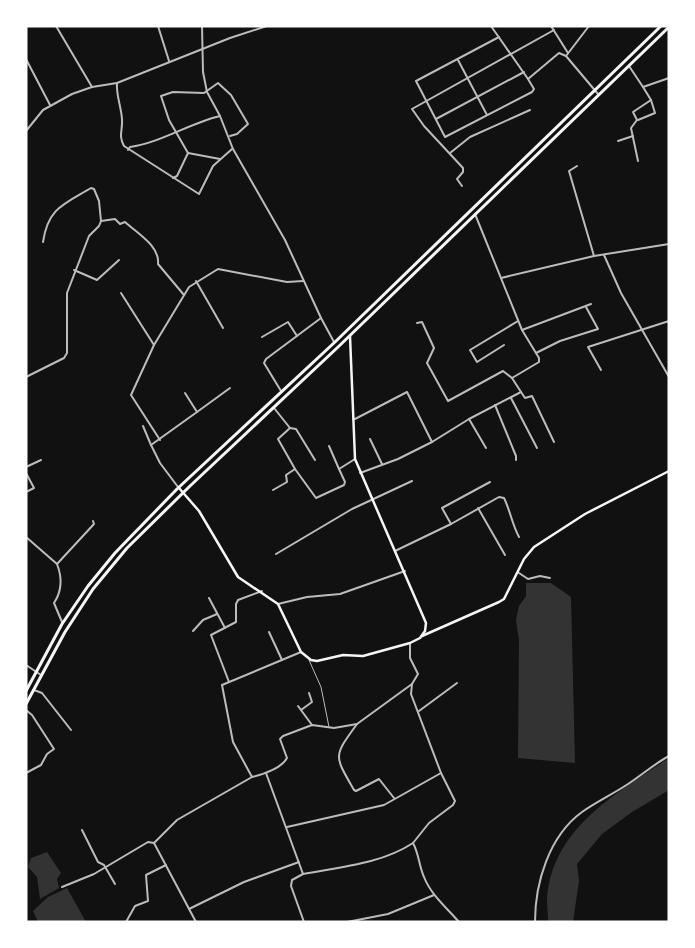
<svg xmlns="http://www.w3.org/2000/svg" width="695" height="948" viewBox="0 0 695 948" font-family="'DM Sans',sans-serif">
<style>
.water{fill:#333}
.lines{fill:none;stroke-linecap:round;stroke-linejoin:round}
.pedestrian{stroke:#bcbcbc;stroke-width:1}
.minor{stroke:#bcbcbc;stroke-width:2}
.secondary{stroke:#f5f5f5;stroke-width:2.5}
.trunk{stroke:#f5f5f5;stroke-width:3}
</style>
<rect width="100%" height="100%" fill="#111"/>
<g class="water">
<path d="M526,583H551L571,597L575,763L518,758L519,641L516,620L519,606L526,596Z"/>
<path d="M669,758V790L632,812L602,834L577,864L579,881L573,922H548C548,914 547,906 547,899C552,828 617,793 669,758Z"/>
<path d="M47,852L61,873L57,879L59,888L40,899L37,877L28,867L31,858Z"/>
<path d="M67,888L86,922H38L33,911L48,897Z"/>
</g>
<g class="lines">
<path class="pedestrian" d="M309,660L321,687L329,727"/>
<g class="minor">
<path d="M56,26L92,87"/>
<path d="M158,26L169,61"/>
<path d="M202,26L203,72L207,92L220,116L233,149L285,240L321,318L334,342"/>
<path d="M491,26L528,79L559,53L566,56"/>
<path d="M551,26L568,53"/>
<path d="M589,26L566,56L598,94"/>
<path d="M499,37L416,81L445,137L532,92L534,89L528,79"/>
<path d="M26,59L50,105"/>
<path d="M458,60L487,115"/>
<path d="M629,66L643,87L669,78"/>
<path d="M117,83C116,95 121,106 122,119C123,130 118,135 124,146L199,194L213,166L232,149"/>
<path d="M436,119L524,72"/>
<path d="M638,120L655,113L651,100"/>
<path d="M26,131L43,110L72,94L92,87L117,83L230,38L267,26"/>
<path d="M618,141L633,136"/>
<path d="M128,150L130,147C160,143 190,123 220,116"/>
<path d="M450,153L470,137L530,110"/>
<path d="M220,159L188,153L169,120L161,96L173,92L204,93L218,83L231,95L248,124L237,134L230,136"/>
<path d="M638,161L631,128L637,120L633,112L651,100L643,87"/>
<path d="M577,166L569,171L594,256"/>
<path d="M173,178L177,176L188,153"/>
<path d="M462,186L457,179L463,172V168L424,126L412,109L554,30"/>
<path d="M101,221L115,219L120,224L125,222C138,234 160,246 158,264L184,295"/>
<path d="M604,255L621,293L669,377"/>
<path d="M74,270L97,280L119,260"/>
<path d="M501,278L594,256L669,244"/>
<path d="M196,281L223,328"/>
<path d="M121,293L154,345"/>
<path d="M417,323L422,322L434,348L427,363L448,401L503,371L512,378"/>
<path d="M522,330L591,304"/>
<path d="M262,337L288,322L297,336"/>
<path d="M504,345L477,362L470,350L518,321"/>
<path d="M536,353L560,341L598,329L586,307"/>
<path d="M601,370L588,347L669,321"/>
<path d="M26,377L64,358L67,353V293L89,236L99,226L101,221L99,201L94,189L91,188C64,204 48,208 43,242"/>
<path d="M281,391L264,363L266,359L321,318"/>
<path d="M521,392L525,398L532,396L554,442"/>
<path d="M511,398L537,448"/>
<path d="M495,405L516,456V460"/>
<path d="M274,408L290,428L296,429L315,460"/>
<path d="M197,412L230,388"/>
<path d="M355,419L407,392L432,442L469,419L521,392L512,378L539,362V358L522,330L475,214"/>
<path d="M469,419L486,448"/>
<path d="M143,426L151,445"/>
<path d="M290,428L278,439L295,469L316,498L344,485L345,482L339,469L355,459"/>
<path d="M370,439L382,464"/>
<path d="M160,440L131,395L154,345L189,287L218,269L287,282L303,281"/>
<path d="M329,446L339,469"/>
<path d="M26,467L41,460"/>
<path d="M26,473L34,488L26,492"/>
<path d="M360,473L398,459L432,442"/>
<path d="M178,487L160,463L151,445L197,412L185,393"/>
<path d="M273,490L287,482L286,475L295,469"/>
<path d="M478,508L505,555"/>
<path d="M451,524L499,497L504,498C510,510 512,524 519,537"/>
<path d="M26,537L57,564C62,577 62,591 54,603L62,622"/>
<path d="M395,551L451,524L442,508L490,482"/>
<path d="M276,554L352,509L412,481"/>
<path d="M57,564L94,524L93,521"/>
<path d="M519,573L528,579L540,576L550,578"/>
<path d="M209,598L225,628"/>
<path d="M278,604L307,597L340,594L405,571"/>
<path d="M193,631L203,620L217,614"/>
<path d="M269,632L282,660"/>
<path d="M410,643V658L418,674L412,684L411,694L441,773L455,801L453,805L429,823L413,843C419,854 419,866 424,877C431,895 447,908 459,922"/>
<path d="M301,652L222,685L233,742L252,777C264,774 281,769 287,758L280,739L283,736L312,725L334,728L357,724L412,684"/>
<path d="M26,665L41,675"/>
<path d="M229,682L211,635L236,622V604L238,600L262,591"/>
<path d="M34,690L42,693L71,730"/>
<path d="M298,706L312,725"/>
<path d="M26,710L32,715L54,749L47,754L41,765L26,773"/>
<path d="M301,710L312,702L309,693"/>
<path d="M419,711L457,683"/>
<path d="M357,724C333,757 334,755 354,790L356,791L379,779L394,798"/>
<path d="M266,773L303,874C340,867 381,864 413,843"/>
<path d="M287,827L384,805L441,773"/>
<path d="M82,830L98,862L104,865L115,884"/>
<path d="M303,874L292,880L291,886L304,922"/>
<path d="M62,887L94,874L148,842L154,843"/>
<path d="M189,909L244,882L299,862"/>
<path d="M126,922L135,906L148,901L146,875L166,865"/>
<path d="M196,922L154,843L177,820L252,777"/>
<path d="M347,922L388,914L434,895"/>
<path d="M535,922C535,883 549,836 582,812C596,802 613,794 628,784C642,775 654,764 669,756"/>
</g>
<g class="secondary">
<path d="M179,488L199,511L238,577L278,604L301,652L311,660L317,661L343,655L363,656L410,643L420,638L425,631L426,623L355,459L350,336"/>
<path d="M422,636L499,602L504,599L524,559L534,547L585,514L669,471"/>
</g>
<g class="trunk">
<path d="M26,691L62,624L88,586L115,553L177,489L335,342L661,26"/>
<path d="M26,704L65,632L93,589L127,548L190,486L337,348L669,27"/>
</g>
</g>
<rect width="695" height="948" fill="none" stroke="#ffffff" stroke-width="55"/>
</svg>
